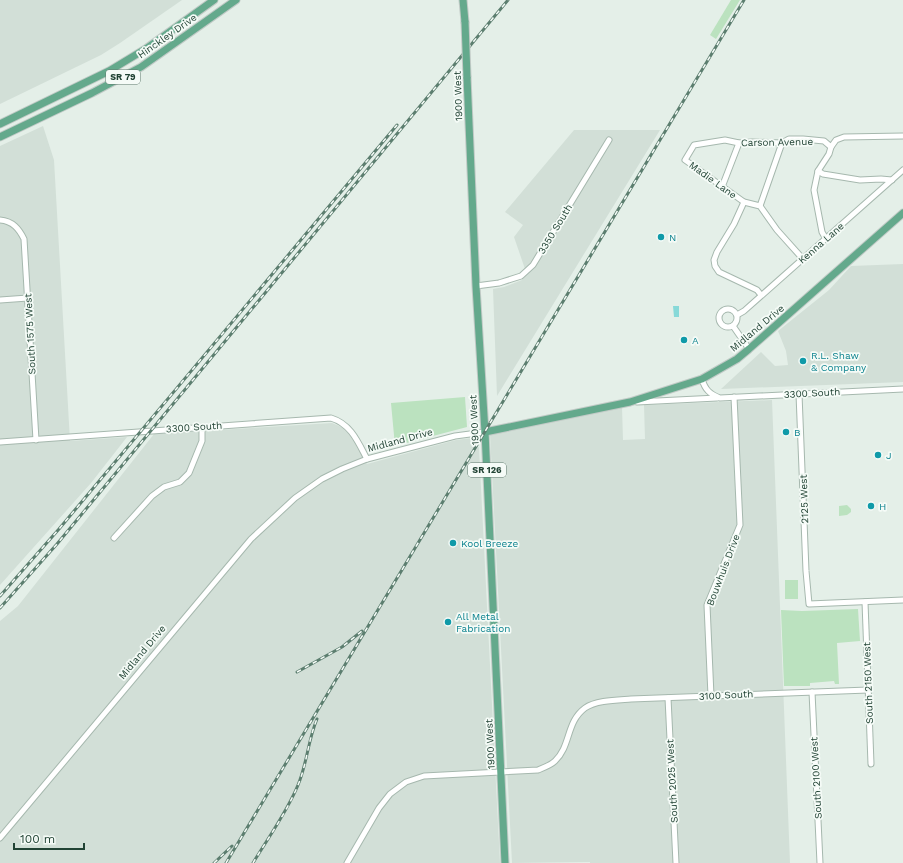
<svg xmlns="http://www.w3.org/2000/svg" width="903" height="863" font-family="'Work Sans',sans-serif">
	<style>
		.built { fill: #d2dfd7 }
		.green { fill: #bbe2bf }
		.water { fill: #87d9d8 }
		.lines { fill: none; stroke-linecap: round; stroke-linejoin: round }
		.minor-casing { stroke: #a6b8ae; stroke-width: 7 }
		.major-casing { stroke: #c1cac6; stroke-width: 9 }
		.minor { stroke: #fff; stroke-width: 5 }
		.major { stroke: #64a98c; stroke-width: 7 }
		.rail-casing { stroke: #5c7e6f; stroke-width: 3 }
		.rail { stroke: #f5fbf7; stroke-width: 1.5; stroke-dasharray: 4.5; stroke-linecap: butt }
		.major-bridge-casing { stroke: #c1cac6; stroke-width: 9; stroke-linecap: butt }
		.major-bridge { stroke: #64a98c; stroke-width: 7 }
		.culture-dot { fill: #0f9aa8; stroke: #f5fbf7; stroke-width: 1.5 }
		.labels { text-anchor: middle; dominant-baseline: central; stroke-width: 3.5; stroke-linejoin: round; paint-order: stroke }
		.shield { fill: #f5fbf7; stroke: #617a6e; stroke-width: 1 }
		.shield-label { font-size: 9px; font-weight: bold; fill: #214334 }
		.street-label { font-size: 10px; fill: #214334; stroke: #f5fbf7 }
		.culture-label { font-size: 10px; fill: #0d838f; stroke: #f5fbf7; text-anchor: start }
	</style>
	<rect width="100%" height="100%" fill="#e4efe8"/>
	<g class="built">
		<path d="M 0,0 L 182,0 L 120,43 L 101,55 L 0,104 Z"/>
		<path d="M 43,126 L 54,160 L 70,441 L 127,437 L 91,483 L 0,585 L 0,146 Z"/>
		<path d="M 574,130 L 660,130 L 497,396 L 493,289 L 504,287 L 522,280 L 525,269 L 514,237 L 523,225 L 505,212 Z"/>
		<path d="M 903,264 L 903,382 L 721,389 L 761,352 L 775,366 L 788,365 L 786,351 L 778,331 L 829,290 L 851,266 Z"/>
		<path d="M 772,400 L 790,863 L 590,863 L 590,862 L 512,863 L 490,434 L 622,407 L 623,440 L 645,439 L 644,405 Z"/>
		<path d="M 332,423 L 344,428 L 354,441 L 367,464 L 456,440 L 472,438 L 479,448 L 500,863 L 0,863 L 0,621 L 18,606 L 154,434 Z"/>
	</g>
	<g class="green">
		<path d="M 731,0 L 740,0 L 716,39 L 710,35 Z"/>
		<path d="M 465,397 L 467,427 L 395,446 L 391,403 Z"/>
		<path d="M 847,505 L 851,509 L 851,512 L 847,515 L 839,516 L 839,506 Z"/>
		<rect x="785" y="580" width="13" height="19"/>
		<path d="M 858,609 L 860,641 L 837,643 L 839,684 L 835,684 L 834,681 L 810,683 L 810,686 L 784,686 L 781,610 L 802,611 Z"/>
	</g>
	<path class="water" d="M 673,306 L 679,306 L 679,317 L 674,317 Z"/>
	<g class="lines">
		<g class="minor-casing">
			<g id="minor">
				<path d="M 818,171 L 823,174 L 860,180 L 881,179 L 892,180"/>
				<path d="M 722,187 L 739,143"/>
				<path d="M 744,202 L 734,224 L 717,252 L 714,260 L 715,266 L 719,272 L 757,290 L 761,295"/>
				<path d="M 760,206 L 782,143"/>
				<path d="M 0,220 C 13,221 19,229 24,239 L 36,440"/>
				<path d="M 826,239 L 822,232 L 814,190 L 818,171 L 829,154 L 831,147"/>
				<path d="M 803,259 L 777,230 L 760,206 L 744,202 L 685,160 L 694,145 L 725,140 L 739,143 L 752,142 L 782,143 L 789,139 L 803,139 L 824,141 L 831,147 L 836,140 L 844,137 L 903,136"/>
				<path d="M 476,286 L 499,283 L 521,276 L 533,265 L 609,140"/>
				<path d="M 0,300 L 28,298"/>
				<circle cx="728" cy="318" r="9"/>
				<path d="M 737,315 L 744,311 L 903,170"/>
				<path d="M 733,326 L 749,349"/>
				<path d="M 702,379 C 705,390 710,394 720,398 L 903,389"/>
				<path d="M 799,394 L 806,571 L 809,604 L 903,600"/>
				<path d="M 637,402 L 717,398"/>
				<path d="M 0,442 L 331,418 C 351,424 358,442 367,459"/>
				<path d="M 114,538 L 152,496 L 164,487 L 180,482 L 189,473 L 202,441 L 202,427"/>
				<path d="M 865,602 L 871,764"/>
				<path d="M 812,692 L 820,863"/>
				<path d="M 711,696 L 707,605 L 740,525 L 734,397"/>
				<path d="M 668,698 L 676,863"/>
				<path d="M 0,838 L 251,539 L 295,498 L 322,479 L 342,469 L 367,459 L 455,436 L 485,432"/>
				<path d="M 347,863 L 379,808 L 390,794 L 406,782 L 424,776 L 538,770 C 543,768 551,765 555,761 C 571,746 566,722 585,708 C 596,700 618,700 631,699 L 868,690"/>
			</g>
		</g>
		<g class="major-casing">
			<g id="major">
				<path d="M 463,0 L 465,22"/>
				<path d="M 467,77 L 476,286 L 485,432 L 505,863"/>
				<path d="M 0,124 L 109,71 L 147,48 L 214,0"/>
				<path d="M 0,137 L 92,93 L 141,67 L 236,0"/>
				<path d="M 485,432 L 630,402 L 702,379 L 737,359 L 749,349 L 903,213"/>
			</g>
		</g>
		<use href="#minor" class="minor"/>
		<use href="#major" class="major"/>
		<g class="rail-casing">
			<g id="rail">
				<path d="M 0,596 L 59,529 L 397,125"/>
				<path d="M 0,608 L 57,544 L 508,0"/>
				<path d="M 297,672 L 342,647 L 362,631"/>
				<path d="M 214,863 L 232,846"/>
				<path d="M 226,863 L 744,0"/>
				<path d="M 253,863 C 268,838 287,812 298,785 C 307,764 308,740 317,719"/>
			</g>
		</g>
		<use href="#rail" class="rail"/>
		<g class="major-bridge-casing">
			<path id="major-bridge" d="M 465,22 L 467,77"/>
		</g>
		<use href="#major-bridge" class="major-bridge"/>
	</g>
	<g class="culture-dot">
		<circle cx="661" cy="237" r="4"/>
		<circle cx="684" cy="340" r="4"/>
		<circle cx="803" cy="361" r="4"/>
		<circle cx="786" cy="432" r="4"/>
		<circle cx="878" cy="455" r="4"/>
		<circle cx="871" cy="506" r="4"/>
		<circle cx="453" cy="543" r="4"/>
		<circle cx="448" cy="622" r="4"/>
	</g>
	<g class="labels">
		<g class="shield">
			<rect x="106" y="70" width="34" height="14" rx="3"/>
			<rect x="468" y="463" width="38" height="14" rx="3"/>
		</g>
		<g class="shield-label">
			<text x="123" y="77">SR 79</text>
			<text x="487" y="470">SR 126</text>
		</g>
		<g class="street-label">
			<text transform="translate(167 36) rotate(-35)">Hinckley Drive</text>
			<text transform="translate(458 96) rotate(-92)">1900 West</text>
			<text transform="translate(777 142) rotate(-1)">Carson Avenue</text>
			<text transform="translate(713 180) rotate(36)">Madie Lane</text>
			<text transform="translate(555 229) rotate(-59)">3350 South</text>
			<text transform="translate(821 243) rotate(-41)">Kenna Lane</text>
			<text transform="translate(757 328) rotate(-40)">Midland Drive</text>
			<text transform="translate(30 334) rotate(-93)">South 1575 West</text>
			<text transform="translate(812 393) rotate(-3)">3300 South</text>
			<text transform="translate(474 420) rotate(-93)">1900 West</text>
			<text transform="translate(194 427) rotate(-4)">3300 South</text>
			<text transform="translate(400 440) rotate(-15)">Midland Drive</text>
			<text transform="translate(804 499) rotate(-92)">2125 West</text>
			<text transform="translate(723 570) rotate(-69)">Bouwhuis Drive</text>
			<text transform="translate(142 652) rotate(-50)">Midland Drive</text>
			<text transform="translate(868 683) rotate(-92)">South 2150 West</text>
			<text transform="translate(726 695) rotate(-3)">3100 South</text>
			<text transform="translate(490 744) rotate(-93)">1900 West</text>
			<text transform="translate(816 778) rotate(-93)">South 2100 West</text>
			<text transform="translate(672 781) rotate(-93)">South 2025 West</text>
		</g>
		<g class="culture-label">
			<text x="669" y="237">N</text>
			<text x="692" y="340">A</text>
			<text x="811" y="355">R.L. Shaw<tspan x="811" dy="12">&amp; Company</tspan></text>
			<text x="794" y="432">B</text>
			<text x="886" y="455">J</text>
			<text x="879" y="506">H</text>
			<text x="461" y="543">Kool Breeze</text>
			<text x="456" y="616">All Metal<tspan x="456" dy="12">Fabrication</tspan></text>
		</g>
	</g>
	<path d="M14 843v6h70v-6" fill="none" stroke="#214334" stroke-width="2"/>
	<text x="20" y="843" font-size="12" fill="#214334" stroke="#f5fbf7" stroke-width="3" paint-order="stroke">100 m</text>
</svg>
